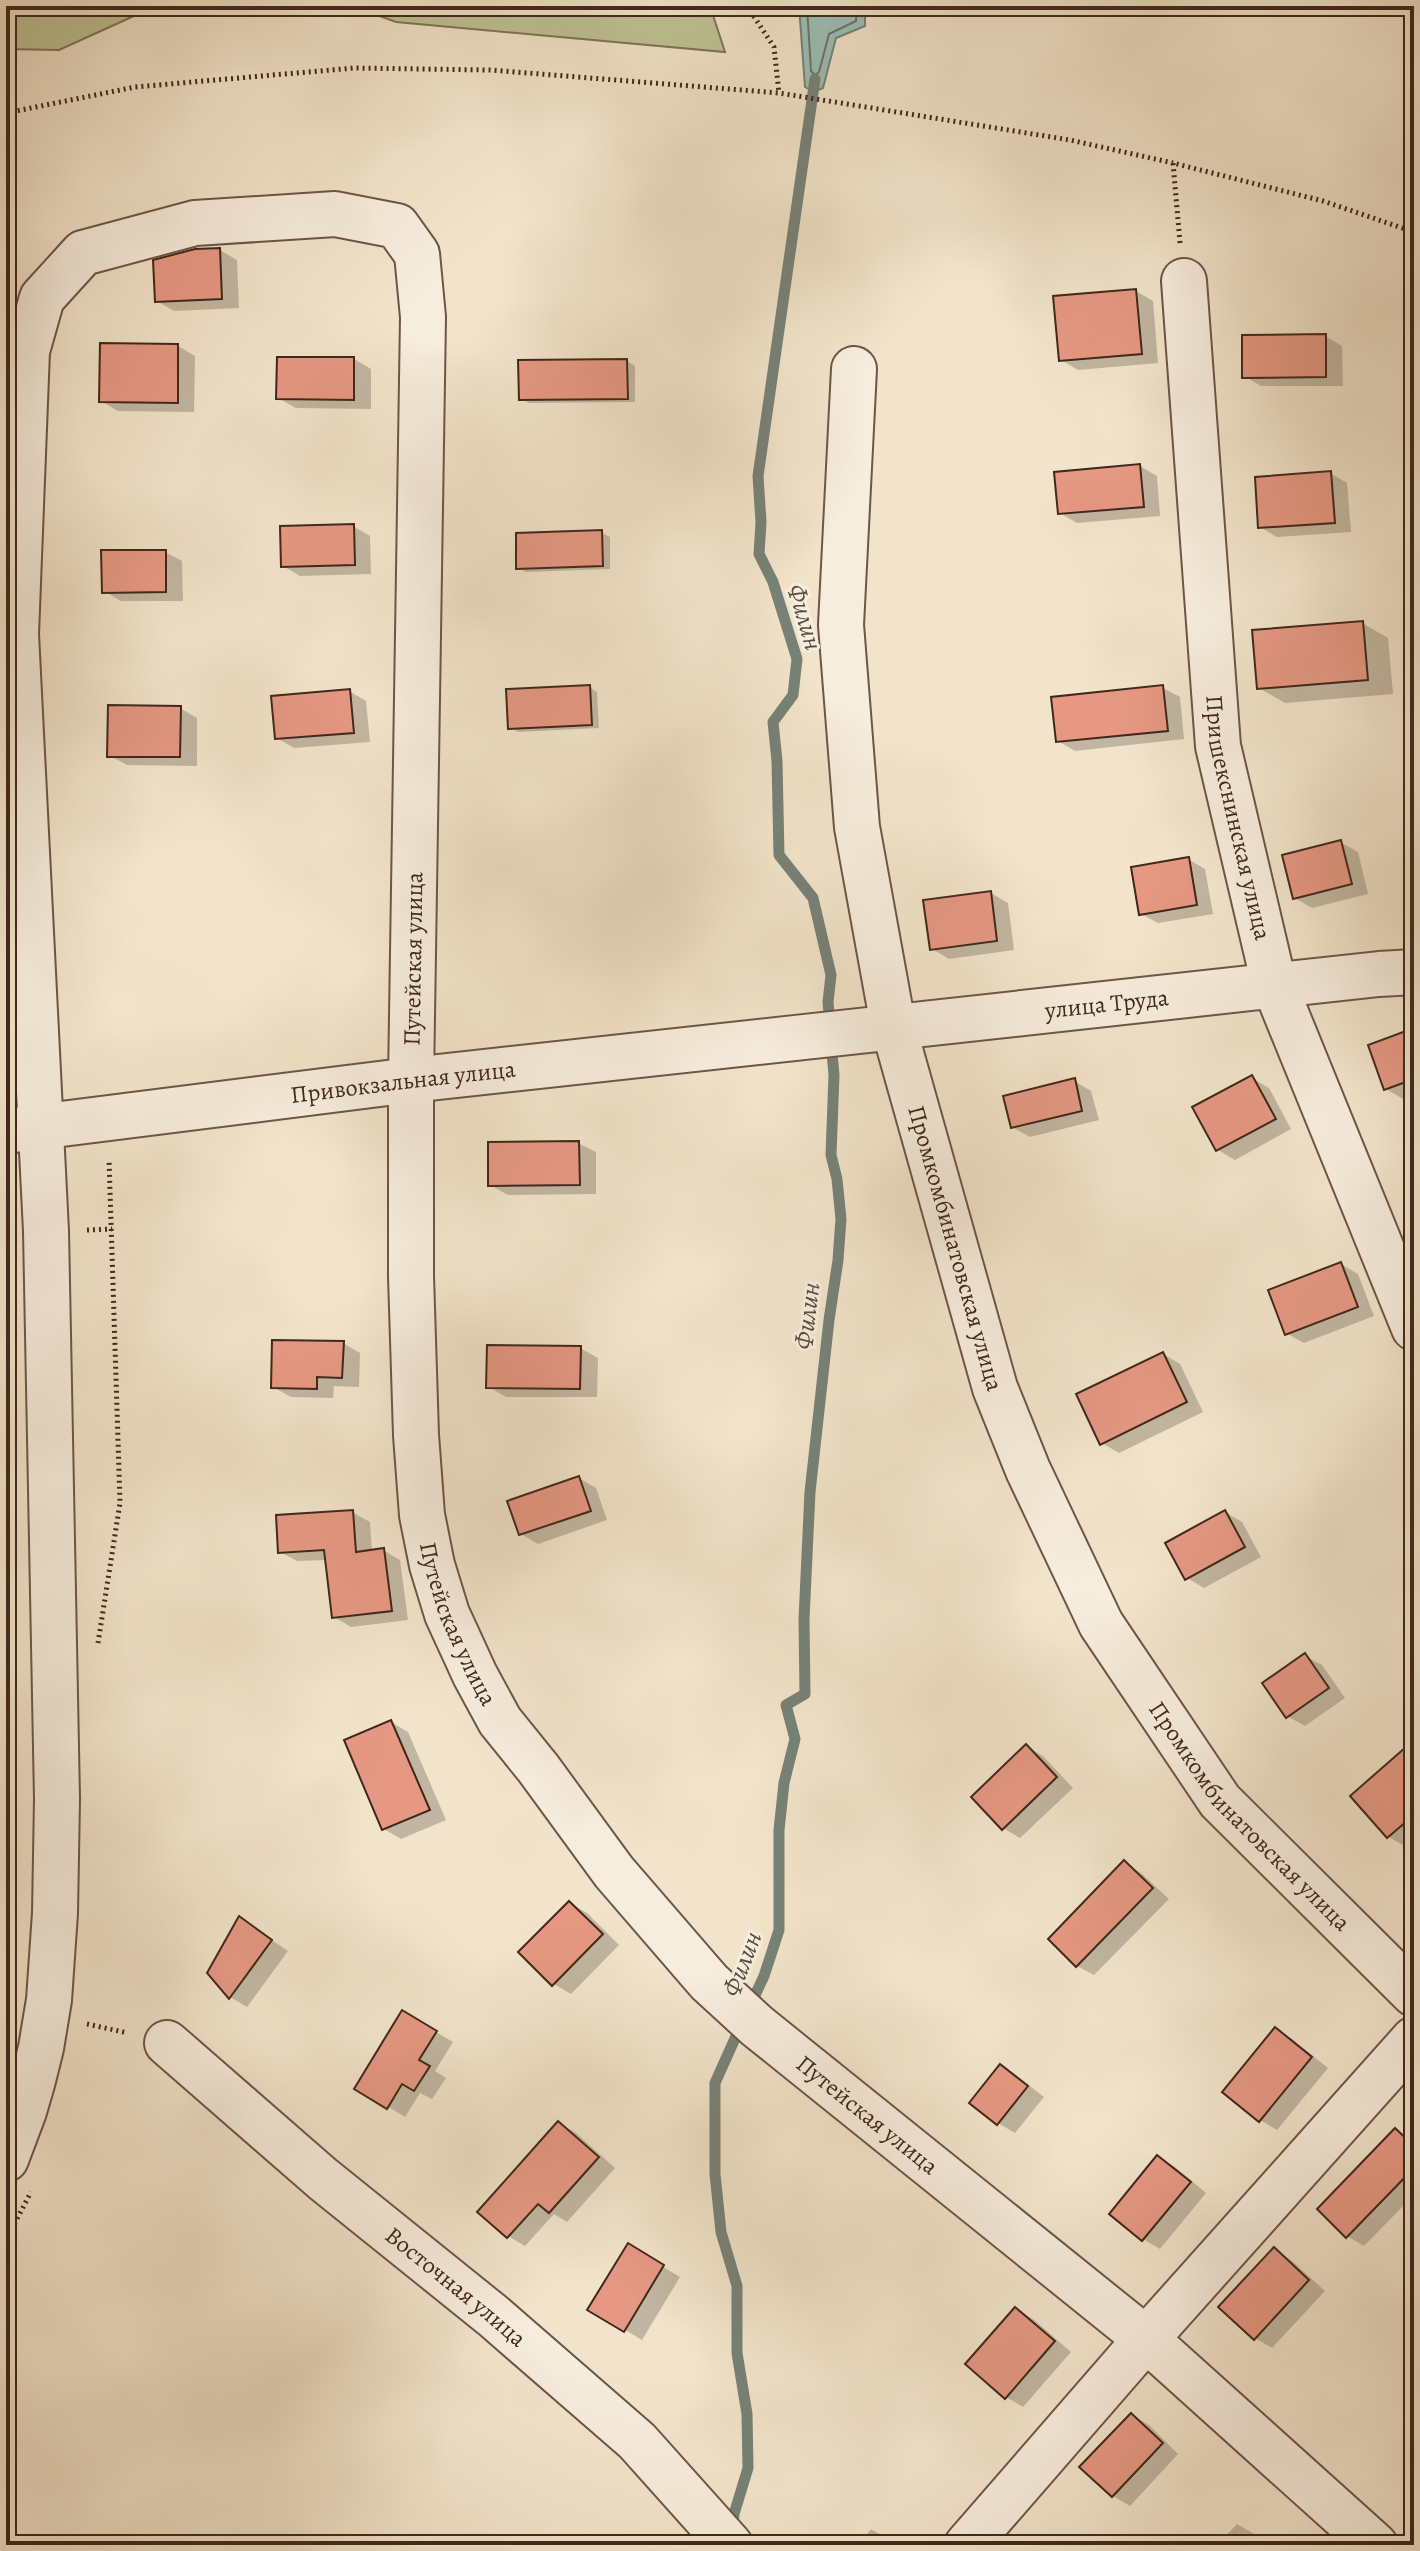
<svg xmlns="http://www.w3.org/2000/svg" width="1420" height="2551" font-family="Alegreya,serif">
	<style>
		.green { fill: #bec395; stroke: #807558; stroke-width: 2 }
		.water { fill: #9bbfb6; stroke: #778278; stroke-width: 2 }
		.shadow { fill: #0003 }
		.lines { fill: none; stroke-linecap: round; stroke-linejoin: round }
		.shore { stroke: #6e7368; stroke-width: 2 }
		.stream { stroke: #778278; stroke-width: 11 }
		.building { fill: #e69883; stroke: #41271b; stroke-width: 2 }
		.minor-casing { stroke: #6d5647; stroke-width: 48 }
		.path { stroke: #41271b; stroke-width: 5; stroke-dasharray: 2 4; stroke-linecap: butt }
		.minor { stroke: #f7eddd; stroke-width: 44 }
		.labels { text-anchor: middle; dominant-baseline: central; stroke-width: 6; stroke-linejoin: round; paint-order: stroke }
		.street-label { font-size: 24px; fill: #41271b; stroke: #f7eddd }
		.water-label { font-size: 26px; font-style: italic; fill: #584d42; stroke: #f7eddd }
	</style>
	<rect width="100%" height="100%" fill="#f2e4ca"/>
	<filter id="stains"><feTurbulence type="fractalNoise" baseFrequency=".0025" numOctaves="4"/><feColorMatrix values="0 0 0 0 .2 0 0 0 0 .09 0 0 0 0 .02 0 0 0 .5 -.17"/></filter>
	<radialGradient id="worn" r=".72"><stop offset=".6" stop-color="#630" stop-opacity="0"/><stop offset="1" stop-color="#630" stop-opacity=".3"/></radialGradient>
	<g class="green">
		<path d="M 6,6 L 156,6 L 59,50 L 6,49 Z"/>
		<path d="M 352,6 L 710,6 L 725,52 L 396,22 Z"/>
		<path d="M 6,1720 L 15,1753 L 12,1930 L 6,1974 Z"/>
	</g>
	<path class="water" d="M 799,6 L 865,6 L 865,26 L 836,38 L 823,88 L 814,92 L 805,87 Z"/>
	<g class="shadow">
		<path d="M 220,250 L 237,260 L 239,308 L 174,311 L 157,301 Z"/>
		<path d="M 1136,291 L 1153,301 L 1158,363 L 1078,370 L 1061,360 Z"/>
		<path d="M 1325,336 L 1342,346 L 1343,386 L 1261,386 L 1244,376 Z"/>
		<path d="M 178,346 L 195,356 L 194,412 L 118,411 L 101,401 Z"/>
		<path d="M 354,359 L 371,369 L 371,409 L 296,408 L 278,398 Z"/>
		<path d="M 627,361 L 635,366 L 635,402 L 529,403 L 521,399 Z"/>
		<path d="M 1140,466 L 1157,476 L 1160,516 L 1077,523 L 1060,513 Z"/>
		<path d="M 1330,473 L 1347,483 L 1351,532 L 1277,537 L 1260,527 Z"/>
		<path d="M 353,526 L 370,536 L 371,574 L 300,576 L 283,566 Z"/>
		<path d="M 602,533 L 610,537 L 610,569 L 526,572 L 518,568 Z"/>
		<path d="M 165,552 L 182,561 L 183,601 L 121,601 L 104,591 Z"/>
		<path d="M 1362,623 L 1388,638 L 1393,694 L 1285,703 L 1259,688 Z"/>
		<path d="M 589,687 L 597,692 L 599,728 L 518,732 L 510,727 Z"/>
		<path d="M 1163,688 L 1180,697 L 1184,739 L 1075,751 L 1058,741 Z"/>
		<path d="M 349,691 L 366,701 L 370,742 L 294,748 L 277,738 Z"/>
		<path d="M 180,708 L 197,718 L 197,766 L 127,765 L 109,755 Z"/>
		<path d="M 1340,842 L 1358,852 L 1368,894 L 1312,908 L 1295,898 Z"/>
		<path d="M 1188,859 L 1205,869 L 1213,914 L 1158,923 L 1141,914 Z"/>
		<path d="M 991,893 L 1008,903 L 1014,950 L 949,959 L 932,949 Z"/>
		<path d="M 1414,1030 L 1414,1095 L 1403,1099 L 1386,1089 Z"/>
		<path d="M 1252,1078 L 1269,1088 L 1291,1129 L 1235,1160 L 1218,1150 Z"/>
		<path d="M 1074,1081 L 1091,1091 L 1099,1120 L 1030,1137 L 1012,1127 Z"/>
		<path d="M 578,1143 L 596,1152 L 596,1194 L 508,1195 L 490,1185 Z"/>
		<path d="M 1341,1264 L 1358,1274 L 1374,1316 L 1304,1343 L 1286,1333 Z"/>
		<path d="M 343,1343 L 360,1353 L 359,1387 L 334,1386 L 333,1398 L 291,1397 L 273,1387 Z"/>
		<path d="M 580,1348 L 598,1358 L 597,1397 L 506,1397 L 489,1387 Z"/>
		<path d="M 1163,1354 L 1180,1364 L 1203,1412 L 1119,1453 L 1102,1443 Z"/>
		<path d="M 579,1478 L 596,1488 L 607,1520 L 538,1544 L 521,1534 Z"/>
		<path d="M 1414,1500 L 1414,1522 L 1403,1511 Z"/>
		<path d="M 352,1512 L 370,1522 L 372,1552 L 383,1550 L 400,1560 L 408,1620 L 351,1627 L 334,1617 L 327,1560 L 297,1561 L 280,1552 Z"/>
		<path d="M 1225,1512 L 1242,1522 L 1261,1557 L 1204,1588 L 1187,1578 Z"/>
		<path d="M 1305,1656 L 1322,1665 L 1345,1698 L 1305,1726 L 1287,1716 Z"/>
		<path d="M 391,1722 L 408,1732 L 446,1820 L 401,1839 L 384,1829 Z"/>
		<path d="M 1414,1743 L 1414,1839 L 1406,1847 L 1389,1837 L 1353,1796 Z"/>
		<path d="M 1026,1746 L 1043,1756 L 1073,1788 L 1020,1838 L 1003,1828 Z"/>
		<path d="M 1124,1863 L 1141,1873 L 1169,1899 L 1094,1975 L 1077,1966 L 1050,1939 Z"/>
		<path d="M 570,1903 L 587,1913 L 619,1945 L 571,1994 L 554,1984 Z"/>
		<path d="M 240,1919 L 288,1951 L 247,2007 L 230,1997 Z"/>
		<path d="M 403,2013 L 453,2042 L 435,2071 L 446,2078 L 432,2099 L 420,2093 L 405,2117 L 357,2088 Z"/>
		<path d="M 1275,2029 L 1292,2039 L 1328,2068 L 1277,2130 L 1260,2120 Z"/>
		<path d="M 1000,2066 L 1017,2076 L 1044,2097 L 1015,2133 L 998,2123 Z"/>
		<path d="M 559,2123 L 576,2133 L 615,2168 L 567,2222 L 554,2214 L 525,2246 L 508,2236 Z"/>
		<path d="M 1396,2130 L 1414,2141 L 1414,2195 L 1364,2246 L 1347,2236 Z"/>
		<path d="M 1158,2157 L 1175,2167 L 1206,2193 L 1160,2249 L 1143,2239 Z"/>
		<path d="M 629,2246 L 680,2277 L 642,2340 L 590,2309 Z"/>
		<path d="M 1274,2250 L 1291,2260 L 1325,2291 L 1272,2348 L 1255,2338 Z"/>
		<path d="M 1016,2309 L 1033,2319 L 1071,2352 L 1023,2407 L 1006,2397 Z"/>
		<path d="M 1132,2415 L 1149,2425 L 1178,2454 L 1130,2506 L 1113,2496 Z"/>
		<path d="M 1237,2524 L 1254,2534 L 1266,2545 L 1217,2545 Z"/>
		<path d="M 871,2529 L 887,2538 L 897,2545 L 859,2545 Z"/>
	</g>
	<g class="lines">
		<path class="shore" d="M 807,6 L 811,71 L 815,75 L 819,72 L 829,34 L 856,21 L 857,6"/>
		<g class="stream">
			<path d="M 815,79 L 758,476 L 761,522 L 759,554 L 773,582 L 797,659 L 793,695 L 773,722 L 777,761 L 779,855 L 813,898 L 831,975 L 828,1002 L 830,1025"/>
			<path d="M 750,2006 L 764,1976 L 779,1930 L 779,1830 L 784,1783 L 795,1739 L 786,1705 L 805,1694 L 804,1619 L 810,1492 L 829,1320 L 838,1260 L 841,1219 L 837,1179 L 831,1155 L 834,1075 L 831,1042"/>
			<path d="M 733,2529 L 734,2514 L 748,2468 L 747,2414 L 737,2353 L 737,2286 L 721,2232 L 715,2174 L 715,2083 L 741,2025"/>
		</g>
	</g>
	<g class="building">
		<path d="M 220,248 L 222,299 L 155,302 L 153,260 L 195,249 Z"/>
		<path d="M 1136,289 L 1142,354 L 1059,361 L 1053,296 Z"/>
		<path d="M 1326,334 L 1326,377 L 1242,378 L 1242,335 Z"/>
		<path d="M 100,343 L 178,344 L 178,403 L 99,402 Z"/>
		<path d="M 277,357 L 354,357 L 354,400 L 276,399 Z"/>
		<path d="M 627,359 L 628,399 L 519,400 L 518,360 Z"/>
		<path d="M 1140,464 L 1144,507 L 1058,514 L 1054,472 Z"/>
		<path d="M 1331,471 L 1335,523 L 1258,528 L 1255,477 Z"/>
		<path d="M 354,524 L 355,565 L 281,567 L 280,526 Z"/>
		<path d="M 602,530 L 603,566 L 516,569 L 516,533 Z"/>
		<path d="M 101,550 L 166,550 L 166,592 L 102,593 Z"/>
		<path d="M 1363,621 L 1368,680 L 1257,689 L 1252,630 Z"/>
		<path d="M 590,685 L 592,725 L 508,729 L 506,689 Z"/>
		<path d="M 1163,685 L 1168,731 L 1056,742 L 1051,697 Z"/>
		<path d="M 350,689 L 354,733 L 275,739 L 271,696 Z"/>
		<path d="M 108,705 L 181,706 L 180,757 L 107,757 Z"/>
		<path d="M 1341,840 L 1352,884 L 1293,899 L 1282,855 Z"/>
		<path d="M 1189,857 L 1197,905 L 1139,915 L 1131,867 Z"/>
		<path d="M 991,891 L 997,941 L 930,950 L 923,900 Z"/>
		<path d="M 1414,1028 L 1414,1079 L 1384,1090 L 1368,1045 Z"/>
		<path d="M 1252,1075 L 1276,1119 L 1216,1151 L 1192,1107 Z"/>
		<path d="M 1075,1078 L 1082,1111 L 1011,1128 L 1003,1096 Z"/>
		<path d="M 579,1141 L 580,1185 L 488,1186 L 488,1142 Z"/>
		<path d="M 1341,1262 L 1358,1307 L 1285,1335 L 1268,1290 Z"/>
		<path d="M 272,1340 L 344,1341 L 342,1378 L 317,1377 L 317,1389 L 271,1388 Z"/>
		<path d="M 487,1345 L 581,1346 L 580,1389 L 486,1388 Z"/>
		<path d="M 1163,1352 L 1187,1402 L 1100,1445 L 1076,1394 Z"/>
		<path d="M 579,1476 L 591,1511 L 519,1535 L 507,1501 Z"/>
		<path d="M 353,1510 L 356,1552 L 384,1548 L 392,1611 L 332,1618 L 324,1550 L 278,1553 L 276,1515 Z"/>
		<path d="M 1225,1510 L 1245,1547 L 1185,1580 L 1165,1543 Z"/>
		<path d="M 1305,1653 L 1329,1688 L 1286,1718 L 1262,1683 Z"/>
		<path d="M 391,1720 L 430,1810 L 382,1830 L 344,1740 Z"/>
		<path d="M 1414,1740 L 1414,1815 L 1387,1838 L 1350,1796 Z"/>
		<path d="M 1026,1744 L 1057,1777 L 1002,1830 L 971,1797 Z"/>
		<path d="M 1124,1860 L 1153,1888 L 1076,1967 L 1048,1939 Z"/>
		<path d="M 569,1901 L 603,1934 L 552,1986 L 518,1952 Z"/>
		<path d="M 239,1916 L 272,1940 L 229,1999 L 207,1973 Z"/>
		<path d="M 402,2010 L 437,2031 L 419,2060 L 430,2066 L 414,2091 L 402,2084 L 387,2109 L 354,2089 Z"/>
		<path d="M 1275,2027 L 1312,2057 L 1259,2122 L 1222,2092 Z"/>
		<path d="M 1000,2064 L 1028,2086 L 997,2125 L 969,2103 Z"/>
		<path d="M 558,2121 L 599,2157 L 549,2213 L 538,2204 L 507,2238 L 477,2212 Z"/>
		<path d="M 1395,2128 L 1414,2146 L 1414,2168 L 1346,2238 L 1317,2209 Z"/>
		<path d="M 1157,2155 L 1191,2182 L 1142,2241 L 1109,2214 Z"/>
		<path d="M 628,2243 L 664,2265 L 624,2332 L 587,2310 Z"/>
		<path d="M 1274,2247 L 1309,2280 L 1254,2340 L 1218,2307 Z"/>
		<path d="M 1015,2307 L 1055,2341 L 1005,2399 L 965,2364 Z"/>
		<path d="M 1131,2413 L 1163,2443 L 1112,2497 L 1079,2467 Z"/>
	</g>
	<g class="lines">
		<g class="minor-casing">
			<g id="minor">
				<path id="s1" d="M 1184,281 L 1218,746 L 1274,984 L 1414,1328"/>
				<path id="s2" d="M 854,369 L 841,625 L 857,827 L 893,1025 L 995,1388 L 1028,1470 L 1101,1624 L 1220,1801 L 1414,1994"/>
				<path id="s3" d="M 6,1131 L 411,1080 L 1379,974 L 1414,972"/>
				<path id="s4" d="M 167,2043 L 323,2179 L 492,2315 L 637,2441 L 730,2545"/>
				<path id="s5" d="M 6,2159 L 24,2111 L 33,2080 L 41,2048 L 49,2000 L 55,1913 L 57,1799 L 46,1231 L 16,634 L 27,351 L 42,298 L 83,253 L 195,223 L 335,214 L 397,226 L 417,254 L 423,317 L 411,1080 L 411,1276 L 416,1435 L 422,1515 L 432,1565 L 447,1614 L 475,1675 L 500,1721 L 538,1768 L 614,1872 L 709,1982 L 757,2026 L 1146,2339 L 1375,2545"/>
				<path d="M 967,2545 L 1146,2339 L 1414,2039"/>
			</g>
		</g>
		<g class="path">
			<path d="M 747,6 L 774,47 L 779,93"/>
			<path d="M 6,113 L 135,87 L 354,68 L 490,70 L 779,93 L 1070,140 L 1173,163"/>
			<path d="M 1180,243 L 1173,163 L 1323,201 L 1414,232"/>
			<path d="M 87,1230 L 112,1229"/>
			<path d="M 6,1578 L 9,1645"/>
			<path d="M 98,1643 L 120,1503 L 109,1159"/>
			<path d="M 87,2024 L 128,2033"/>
			<path d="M 6,2240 L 31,2192"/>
		</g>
		<use href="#minor" class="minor"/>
	</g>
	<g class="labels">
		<g class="street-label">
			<text stroke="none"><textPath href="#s1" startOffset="540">Пришекснинская улица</textPath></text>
			<text transform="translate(413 959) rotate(-89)">Путейская улица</text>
			<text stroke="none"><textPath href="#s3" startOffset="1108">улица Труда</textPath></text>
			<text stroke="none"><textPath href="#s3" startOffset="400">Привокзальная улица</textPath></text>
			<text stroke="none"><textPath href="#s2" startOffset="892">Промкомбинатовская улица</textPath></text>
			<text stroke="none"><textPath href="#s5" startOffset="3662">Путейская улица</textPath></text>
			<text stroke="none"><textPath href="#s2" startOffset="1540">Промкомбинатовская улица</textPath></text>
			<text stroke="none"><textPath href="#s5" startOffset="4310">Путейская улица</textPath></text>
			<text stroke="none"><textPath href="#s4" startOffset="378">Восточная улица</textPath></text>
		</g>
		<g class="water-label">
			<text transform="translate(805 617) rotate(74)">Филин</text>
			<text transform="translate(807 1316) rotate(-83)">Филин</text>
			<text transform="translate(742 1964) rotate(-69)">Филин</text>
		</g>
	</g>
	<rect width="1420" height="2551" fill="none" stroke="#f2e4ca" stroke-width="32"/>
	<rect x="8" y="8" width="1404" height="2535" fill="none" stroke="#41271b" stroke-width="4"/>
	<rect x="16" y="16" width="1388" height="2519" fill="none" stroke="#41271b" stroke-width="2"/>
	<rect width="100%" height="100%" filter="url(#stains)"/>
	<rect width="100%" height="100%" fill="url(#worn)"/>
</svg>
